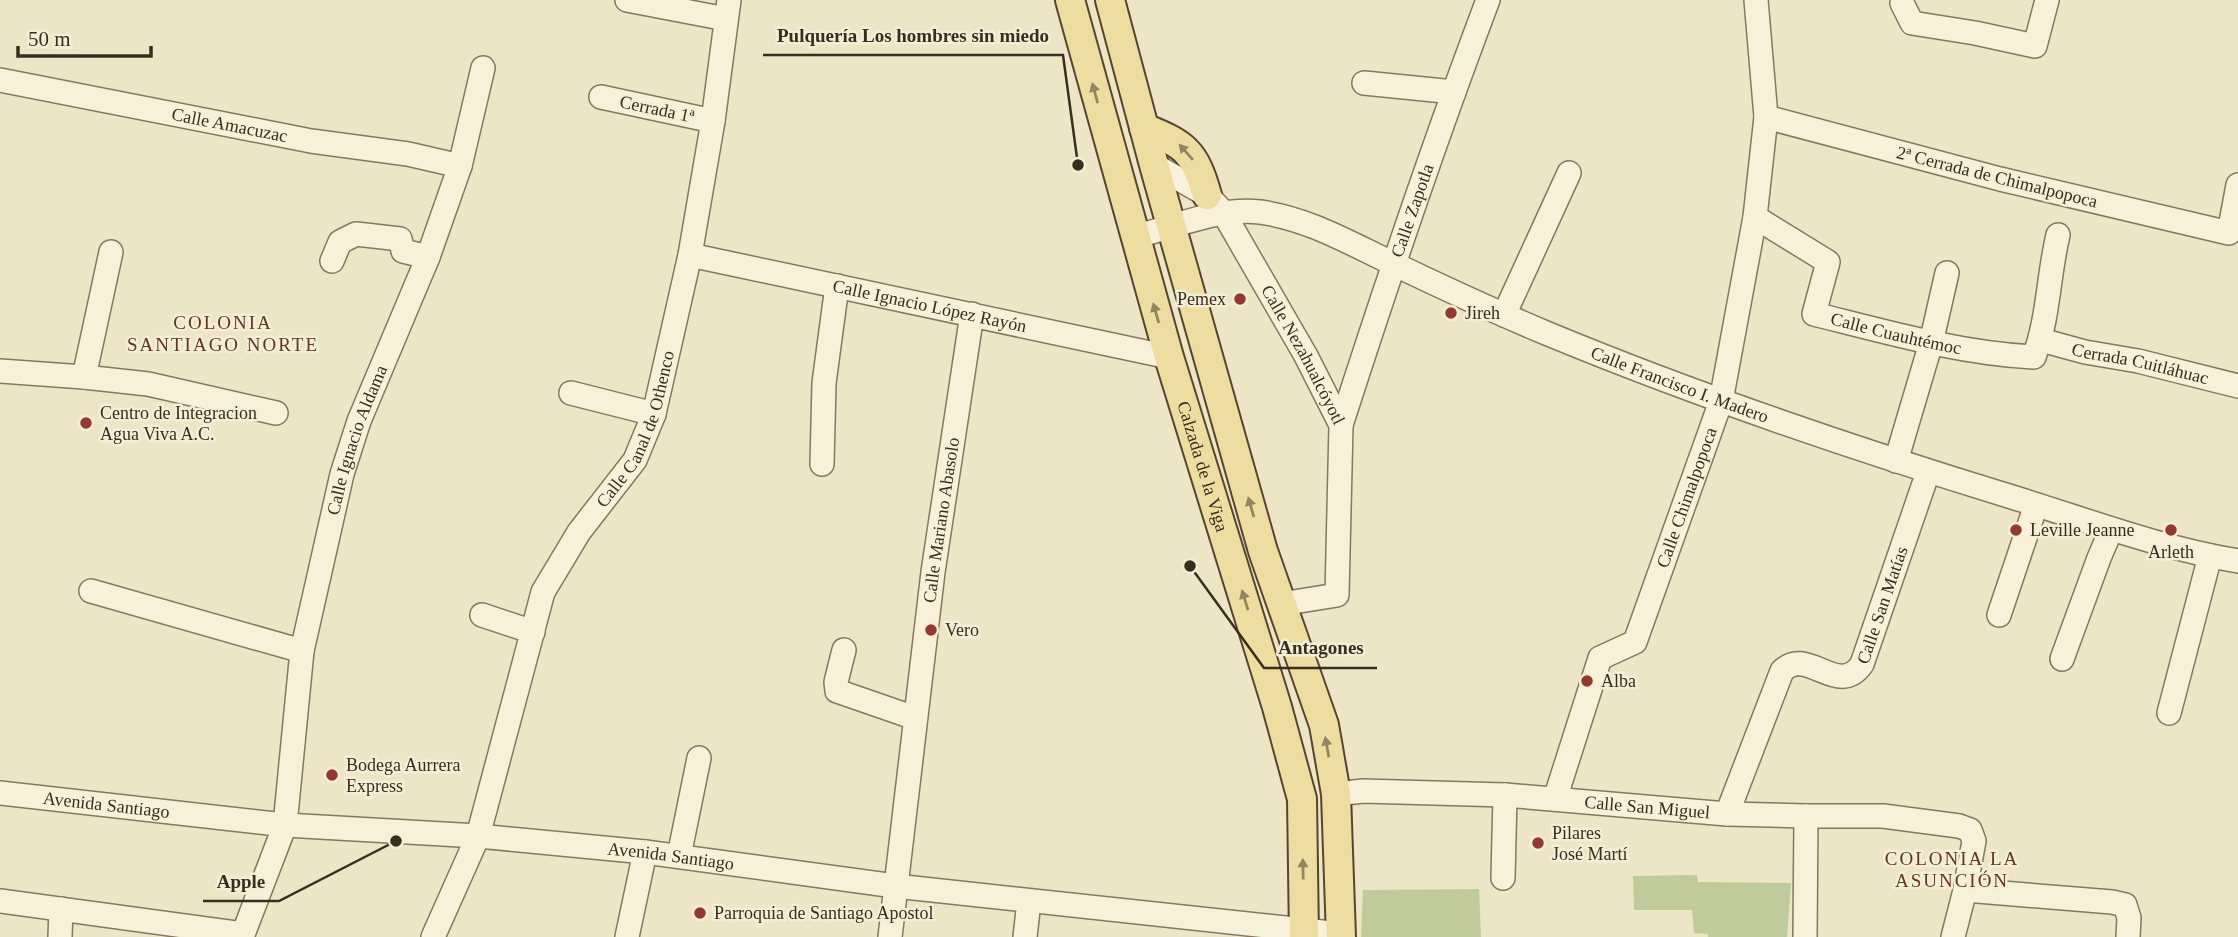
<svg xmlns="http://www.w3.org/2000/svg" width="2238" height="937" font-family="'Times New Roman',serif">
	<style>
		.green { fill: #c0ca9b }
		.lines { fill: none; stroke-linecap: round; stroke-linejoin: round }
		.minor-casing { stroke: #87775d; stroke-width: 26 }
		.major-casing { stroke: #554531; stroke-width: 32 }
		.minor { stroke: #f7f1d9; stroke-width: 23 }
		.major { stroke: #eddda0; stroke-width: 28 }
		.oneway { fill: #928660 }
		.poi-dot { fill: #933930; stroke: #f4eed6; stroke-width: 2.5 }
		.labels { text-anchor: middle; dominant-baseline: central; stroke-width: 5; stroke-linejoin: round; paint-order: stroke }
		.street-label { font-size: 18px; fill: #382e20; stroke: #f4eed6 }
		.poi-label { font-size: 18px; fill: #382e20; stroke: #f4eed6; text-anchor: start }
		.neighbourhood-label { font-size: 19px; letter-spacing: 2px; fill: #623521; stroke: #f4eed6 }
		.leader { fill: none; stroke: #382e20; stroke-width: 2.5 }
		.callout-dot { fill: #382e20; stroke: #f4eed6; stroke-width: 2.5 }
		.callout-label { font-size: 19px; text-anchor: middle; font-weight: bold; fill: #382e20; stroke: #f4eed6; stroke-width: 5; stroke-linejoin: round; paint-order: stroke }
	</style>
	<rect width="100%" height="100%" fill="#ece5c6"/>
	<g class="green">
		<path d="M 1697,875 L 1698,882 L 1791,883 L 1787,937 L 1708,937 L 1708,934 L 1694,933 L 1692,910 L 1634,910 L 1633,876 Z"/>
		<path d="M 1479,889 L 1481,937 L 1361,937 L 1363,890 Z"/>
	</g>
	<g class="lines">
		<g class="minor-casing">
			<g id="minor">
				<path d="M 627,0 L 726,19"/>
				<path d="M 1902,3 L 1912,23 L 1975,33 L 2035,46 L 2047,0"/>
				<path id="s1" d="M 0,80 L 311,141 L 408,154 L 460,166"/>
				<path d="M 1364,83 L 1454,92"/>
				<path d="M 601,97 L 713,121"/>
				<path d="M 1766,117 L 2000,179 L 2229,233 L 2238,185"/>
				<path id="s2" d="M 1154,165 L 1207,195 L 1223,212 L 1306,356 L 1341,425 L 1337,595 L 1281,604"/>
				<path id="s3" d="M 1755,217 L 1828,262 L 1814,314 C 1886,332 1959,353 2034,357 C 2049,316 2048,277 2058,235"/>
				<path id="s4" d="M 1134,237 C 1174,227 1218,207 1260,212 C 1310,219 1351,244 1396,265 C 1446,289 1496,312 1546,333 C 1698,396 1855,449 2012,497 C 2087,520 2160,548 2238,561"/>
				<path id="s5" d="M 690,255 L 1169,357"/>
				<path d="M 332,261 L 340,242 L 356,234 L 400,239 L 403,251 L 428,257"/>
				<path d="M 1504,315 L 1569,173"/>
				<path id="s6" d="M 2041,340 L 2085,352 L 2138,361 L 2238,386"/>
				<path d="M 0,371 L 84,377 L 148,384 L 276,413"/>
				<path d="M 84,377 L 111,252"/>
				<path d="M 571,393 L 654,414"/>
				<path id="s7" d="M 1341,425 C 1387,282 1435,140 1488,0"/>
				<path d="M 1896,461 L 1931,343 L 1947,273"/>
				<path d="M 822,464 L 824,383 L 837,286"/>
				<path d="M 91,591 L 302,651"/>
				<path d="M 482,615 L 533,632"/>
				<path d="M 1999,615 L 2036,505"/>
				<path d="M 844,650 L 836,682 L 837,691 L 915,718"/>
				<path d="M 2062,659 L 2099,558 L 2111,530"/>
				<path d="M 2169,713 L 2210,556"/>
				<path id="s8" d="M 0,793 L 285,825 L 478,836 L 645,852 L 895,886 L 1341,934"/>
				<path id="s9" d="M 1336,794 L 1363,791 L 1505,795 L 1727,814 L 1806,816 L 1883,816 L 1959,826 L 1970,830 L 1974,841 L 1965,890 L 1953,937"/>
				<path id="s10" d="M 1555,799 L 1600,658 L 1635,642 L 1721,401 L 1755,217 L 1766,117 L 1756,0"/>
				<path id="s11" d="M 1727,814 L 1782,671 C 1807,645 1838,699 1862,664 L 1928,472"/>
				<path d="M 679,856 L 699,758"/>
				<path d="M 1503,878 L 1505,795"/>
				<path d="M 1965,890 L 2112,902 L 2125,905 L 2129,918 L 2128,937"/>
				<path d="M 0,901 L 243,934"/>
				<path d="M 60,937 L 61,909"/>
				<path id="s12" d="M 242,937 L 285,825 L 302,651 L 342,474 L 359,421 L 428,257 L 460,166 L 483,68"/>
				<path id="s13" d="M 433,937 L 478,836 L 543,592 L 579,532 L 635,460 L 654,414 L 690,255 L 713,121 L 729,0"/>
				<path d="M 627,937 L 645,852"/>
				<path id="s14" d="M 890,937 L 933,572 L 972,314"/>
				<path d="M 1025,937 L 1029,901"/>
				<path d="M 1805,937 L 1806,816"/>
			</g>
		</g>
		<g class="major-casing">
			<g id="major">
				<path id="s15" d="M 1070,0 L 1169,357 L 1277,707 L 1302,799 L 1304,937"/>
				<path d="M 1110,0 L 1154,165 L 1263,551 L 1324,725 L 1336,794 L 1341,937"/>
				<path d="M 1144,128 C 1185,144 1195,152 1207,195"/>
			</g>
		</g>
		<use href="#minor" class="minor"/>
		<use href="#major" class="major"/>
	</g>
	<defs><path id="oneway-solid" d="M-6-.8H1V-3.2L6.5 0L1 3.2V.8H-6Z" transform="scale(1.75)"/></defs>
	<g class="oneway">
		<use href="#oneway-solid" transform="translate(1095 93) rotate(-105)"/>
		<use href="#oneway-solid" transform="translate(1186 152) rotate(-131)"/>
		<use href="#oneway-solid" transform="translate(1156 313) rotate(-106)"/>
		<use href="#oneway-solid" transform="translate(1251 507) rotate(-106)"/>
		<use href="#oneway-solid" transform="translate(1245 600) rotate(-107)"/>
		<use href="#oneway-solid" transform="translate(1327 747) rotate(-100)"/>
		<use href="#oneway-solid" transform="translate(1303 869) rotate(-91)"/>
	</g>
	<g class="poi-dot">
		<circle cx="1240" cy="299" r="7"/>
		<circle cx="1451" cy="313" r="7"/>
		<circle cx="86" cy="423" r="7"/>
		<circle cx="2016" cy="530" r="7"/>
		<circle cx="2171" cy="530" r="7"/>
		<circle cx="931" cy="630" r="7"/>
		<circle cx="1587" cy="681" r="7"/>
		<circle cx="332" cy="775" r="7"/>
		<circle cx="1538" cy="843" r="7"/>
		<circle cx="700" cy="913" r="7"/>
	</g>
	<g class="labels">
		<g class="street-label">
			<text transform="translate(657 109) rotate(12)">Cerrada 1ª</text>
			<text stroke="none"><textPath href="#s1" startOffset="234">Calle Amacuzac</textPath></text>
			<text transform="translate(1997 177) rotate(14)">2ª Cerrada de Chimalpopoca</text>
			<text stroke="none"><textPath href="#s7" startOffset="226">Calle Zapotla</textPath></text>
			<text stroke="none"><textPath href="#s5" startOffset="245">Calle Ignacio López Rayón</textPath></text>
			<text stroke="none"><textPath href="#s3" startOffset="224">Calle Cuauhtémoc</textPath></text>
			<text stroke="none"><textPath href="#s2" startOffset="248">Calle Nezahualcóyotl</textPath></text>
			<text stroke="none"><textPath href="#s6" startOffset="102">Cerrada Cuitláhuac</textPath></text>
			<text stroke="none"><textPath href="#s4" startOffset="584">Calle Francisco I. Madero</textPath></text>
			<text stroke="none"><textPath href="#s13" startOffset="553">Calle Canal de Othenco</textPath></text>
			<text stroke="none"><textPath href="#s12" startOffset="513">Calle Ignacio Aldama</textPath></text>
			<text stroke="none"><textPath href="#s15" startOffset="485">Calzada de la Viga</textPath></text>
			<text stroke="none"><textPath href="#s10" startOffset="340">Calle Chimalpopoca</textPath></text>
			<text stroke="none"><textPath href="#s14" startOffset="420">Calle Mariano Abasolo</textPath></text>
			<text stroke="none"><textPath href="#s11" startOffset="304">Calle San Matías</textPath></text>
			<text stroke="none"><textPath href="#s8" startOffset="107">Avenida Santiago</textPath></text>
			<text stroke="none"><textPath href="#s9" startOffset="312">Calle San Miguel</textPath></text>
			<text stroke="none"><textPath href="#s8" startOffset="674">Avenida Santiago</textPath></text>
		</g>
		<g class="poi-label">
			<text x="1226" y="299" text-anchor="end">Pemex</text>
			<text x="1465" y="313">Jireh</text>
			<text x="100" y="413">Centro de Integracion<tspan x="100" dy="21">Agua Viva A.C.</tspan></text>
			<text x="2030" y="530">Leville Jeanne</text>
			<text x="2171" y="552" text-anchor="middle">Arleth</text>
			<text x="945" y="630">Vero</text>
			<text x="1601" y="681">Alba</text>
			<text x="346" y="765">Bodega Aurrera<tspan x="346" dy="21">Express</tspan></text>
			<text x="1552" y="833">Pilares<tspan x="1552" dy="21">José Martí</tspan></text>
			<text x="714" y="913">Parroquia de Santiago Apostol</text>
		</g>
		<g class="neighbourhood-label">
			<text x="223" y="322">COLONIA<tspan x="223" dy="22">SANTIAGO NORTE</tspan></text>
			<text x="1952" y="858">COLONIA LA<tspan x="1952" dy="22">ASUNCIÓN</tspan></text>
		</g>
	</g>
	<path class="leader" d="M1078 165L1063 55H763M1190 566L1264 668H1377M396 841L279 901H203"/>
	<g class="callout-dot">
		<circle cx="1078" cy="165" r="7"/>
		<circle cx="1190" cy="566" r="7"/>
		<circle cx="396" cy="841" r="7"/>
	</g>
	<g class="callout-label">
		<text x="913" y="42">Pulquería Los hombres sin miedo</text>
		<text x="1321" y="654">Antagones</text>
		<text x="241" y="888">Apple</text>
	</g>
	<path d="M18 46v10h133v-10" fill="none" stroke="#382e20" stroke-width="3.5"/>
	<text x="28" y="46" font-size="21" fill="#382e20" stroke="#f4eed6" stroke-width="5" paint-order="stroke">50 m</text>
</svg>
